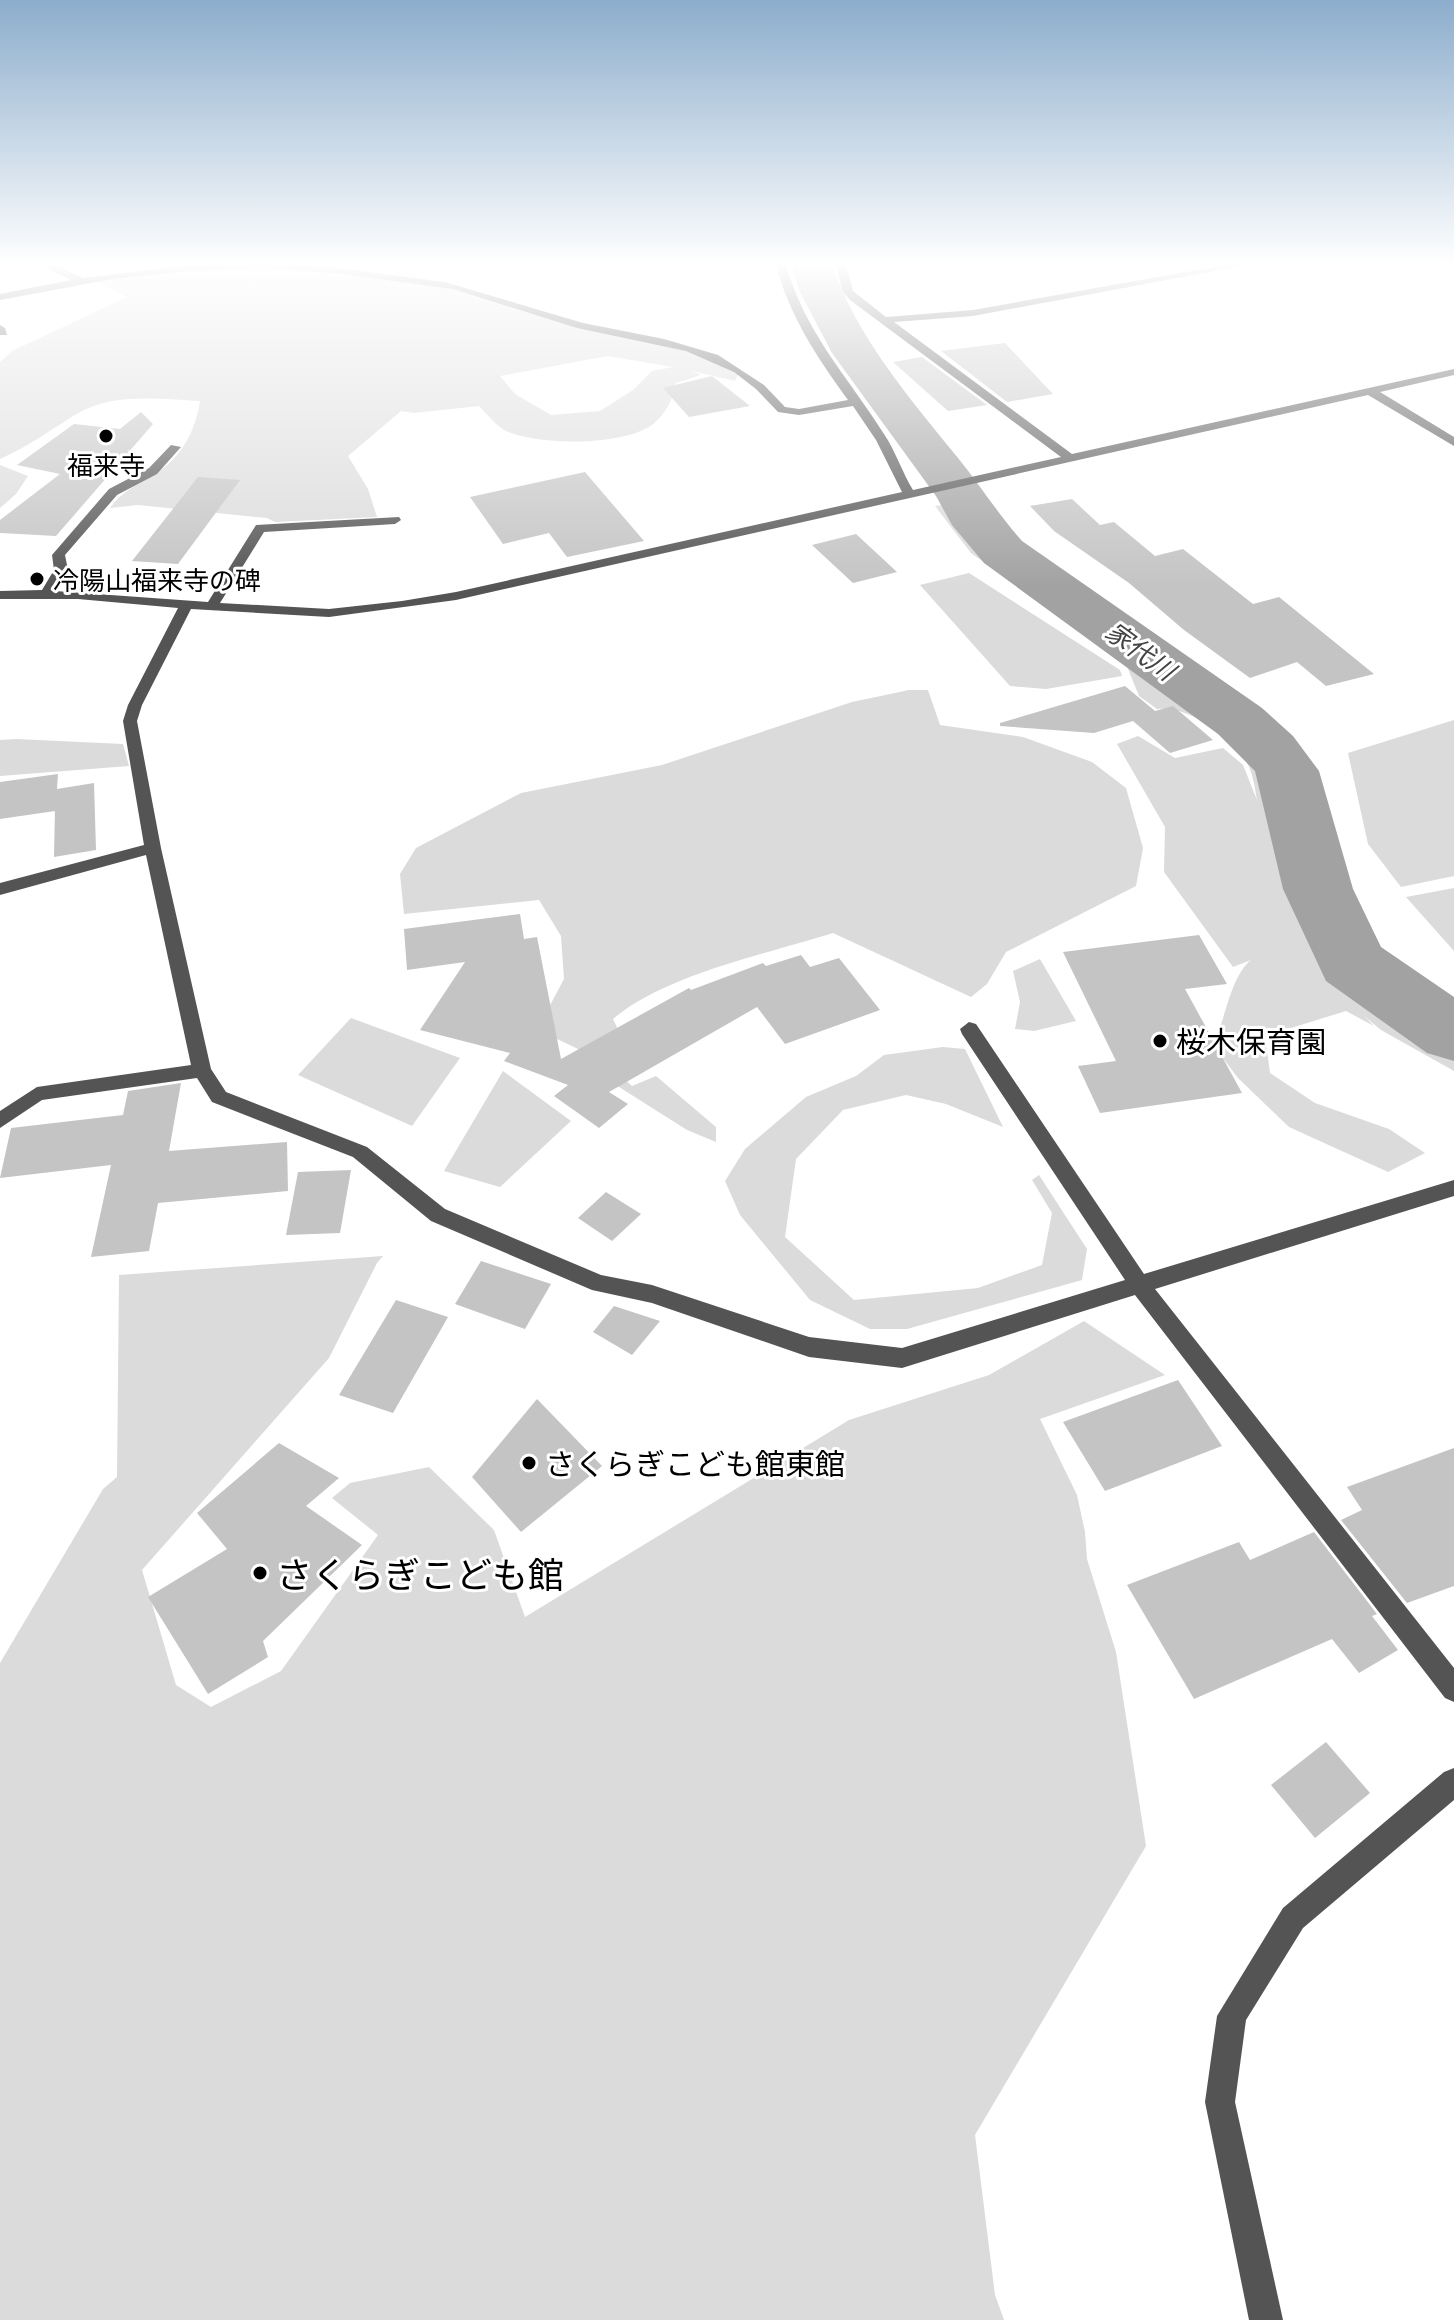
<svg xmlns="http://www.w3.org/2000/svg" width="1454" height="2320" font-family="'Exo 2','Noto Sans JP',sans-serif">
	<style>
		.green { fill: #dbdbdb; fill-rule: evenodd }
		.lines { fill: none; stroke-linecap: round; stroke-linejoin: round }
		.river { fill: #a2a2a2; fill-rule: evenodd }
		.building { fill: #c4c4c4 }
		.minor { fill: #545454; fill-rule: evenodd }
		.poi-dot { fill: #000; stroke: #fff; stroke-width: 3 }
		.labels { text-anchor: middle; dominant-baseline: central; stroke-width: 6; stroke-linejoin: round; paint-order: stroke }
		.far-poi-label { font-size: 26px; fill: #000; stroke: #fff }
		.far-water-label { font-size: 26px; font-style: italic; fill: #434343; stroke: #fff }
		.poi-label { font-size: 30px; fill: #000; stroke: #fff; text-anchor: start }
		.near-poi-label { font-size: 36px; fill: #000; stroke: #fff; text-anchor: start }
	</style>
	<rect width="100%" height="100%" fill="#fff"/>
	<g class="green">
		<path d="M 299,267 L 465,289 L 589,328 L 655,338 L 740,370 L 735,381 L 692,371 L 701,375 L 676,383 C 673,399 666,414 652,425 C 622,446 539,446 506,431 C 497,427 487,414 479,406 L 414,413 L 401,411 L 348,456 L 368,489 L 377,517 L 275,522 L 267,518 L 138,505 L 110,508 C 122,491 137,485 155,474 C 182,457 195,432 200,401 C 164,399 115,393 82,411 C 54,427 30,446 0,459 L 0,362 L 12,351 L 127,297 L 92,280 L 218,268 ZM 608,356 L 673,367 L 652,371 L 633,390 L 600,411 L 551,415 L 515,394 L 500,376 Z"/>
		<path d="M 0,465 L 28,476 L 16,494 L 0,508 Z"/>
		<path d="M 950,504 L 985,535 L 1013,534 L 1105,612 L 1285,736 L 1326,825 L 1355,952 L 1424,1010 L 1454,1027 L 1454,1071 L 1381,1030 L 1364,1016 L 1374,1026 L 1346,1011 L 1265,1036 L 1270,1073 L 1315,1103 L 1389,1129 L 1425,1153 L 1388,1172 L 1289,1127 L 1238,1078 L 1213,1045 C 1226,1019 1230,977 1251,960 L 1233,967 L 1164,872 L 1165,827 L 1117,744 L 1138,736 L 1175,758 L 1223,748 L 1243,765 L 1257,800 C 1255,789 1253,773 1247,763 C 1232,736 1188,705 1157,709 L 1139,696 L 1126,664 L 971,553 L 935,506 Z"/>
		<path d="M 969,573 L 1120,670 L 1122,676 L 1046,689 L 1010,686 L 920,585 Z"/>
		<path d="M 909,690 L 928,690 L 940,725 L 1023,737 L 1092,762 L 1126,788 L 1143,848 L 1136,886 L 1006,952 L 987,984 L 971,997 L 833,933 C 767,954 666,974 613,1019 L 622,1038 L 620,1075 L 632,1086 L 656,1076 L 716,1127 L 716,1142 L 687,1130 L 578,1061 L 578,1049 L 553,1037 L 540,1024 L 564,979 L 561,936 L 539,900 L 404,914 L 400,874 L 416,848 L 521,793 L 662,765 L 852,702 Z"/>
		<path d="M 1454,720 L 1454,876 L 1401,887 L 1368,844 L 1348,753 Z"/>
		<path d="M 16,739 L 123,744 L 129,766 L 0,776 L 0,740 Z"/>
		<path d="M 1454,888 L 1454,951 L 1406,897 Z"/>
		<path d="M 1040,959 L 1076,1021 L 1034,1031 L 1015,1029 L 1020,1002 L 1013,971 Z"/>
		<path d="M 351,1018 L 460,1058 L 412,1126 L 298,1075 Z"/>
		<path d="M 943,1047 L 965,1049 L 1003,1127 L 946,1104 L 906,1095 L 843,1110 L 796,1159 L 785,1237 L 854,1300 L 978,1288 L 1042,1265 L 1052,1213 L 1032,1180 L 1039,1175 L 1087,1249 L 1082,1280 L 907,1329 L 870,1329 L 810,1300 L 740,1215 L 725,1181 L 745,1149 L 806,1097 L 856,1076 L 884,1055 Z"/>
		<path d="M 503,1071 L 571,1121 L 500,1187 L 444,1171 Z"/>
		<path d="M 383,1256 L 377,1263 L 329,1358 L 142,1570 L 176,1685 L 211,1707 L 281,1671 L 378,1535 L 332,1498 L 350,1483 L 429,1467 L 494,1530 L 525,1617 L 849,1420 L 989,1375 L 1084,1321 L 1165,1375 L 1040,1419 L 1077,1495 L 1085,1532 L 1087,1559 L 1116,1652 L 1146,1846 L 975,2135 L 995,2295 L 1004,2320 L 0,2320 L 0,1663 L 103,1489 L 117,1477 L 119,1275 Z"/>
	</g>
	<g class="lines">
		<path class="river" d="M 791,262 L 831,262 C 857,338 908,396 958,458 C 980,485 998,514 1022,541 L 1262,708 L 1293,736 L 1319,771 L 1353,889 L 1381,947 L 1454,997 L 1454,1061 L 1427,1053 L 1326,981 L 1283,889 L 1255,771 L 1218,734 L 984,563 L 952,525 L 936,496 L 832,353 L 800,292 Z"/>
	</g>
	<g class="building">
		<path d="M 1005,343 L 1053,394 L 1007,402 L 941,351 Z"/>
		<path d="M 922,357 L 987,405 L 948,411 L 893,362 Z"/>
		<path d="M 712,376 L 750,406 L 689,417 L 663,388 Z"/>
		<path d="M 141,412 L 153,424 L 56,536 L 0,533 L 0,520 L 60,474 L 17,465 L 74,424 L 120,429 Z"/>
		<path d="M 585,472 L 644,541 L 567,557 L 549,533 L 503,544 L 470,497 Z"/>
		<path d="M 198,477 L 240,480 L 178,564 L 132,561 Z"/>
		<path d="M 1072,499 L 1100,525 L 1114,522 L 1155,556 L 1183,549 L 1253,604 L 1279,597 L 1374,674 L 1326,686 L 1297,662 L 1250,678 L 1184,630 L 1129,583 L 1054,531 L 1030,506 Z"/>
		<path d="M 856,534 L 897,572 L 853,583 L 812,545 Z"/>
		<path d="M 1125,686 L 1155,711 L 1173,706 L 1213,740 L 1170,753 L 1133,721 L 1094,733 L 1000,726 L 1000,723 Z"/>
		<path d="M 58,774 L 57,789 L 94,783 L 96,850 L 54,857 L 55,807 L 55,811 L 0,819 L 0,782 Z"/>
		<path d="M 520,914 L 524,939 L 537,937 L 561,1059 L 689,988 L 691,990 L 763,963 L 766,966 L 801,955 L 810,967 L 839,958 L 880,1010 L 785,1044 L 757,1007 L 609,1092 L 628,1104 L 599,1128 L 554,1096 L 568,1085 L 504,1061 L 510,1053 L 420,1030 L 465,962 L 407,970 L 404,929 Z"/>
		<path d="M 1199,935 L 1227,984 L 1185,989 L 1242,1093 L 1100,1113 L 1078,1066 L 1116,1061 L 1063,952 Z"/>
		<path d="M 181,1083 L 169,1151 L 287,1142 L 288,1191 L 158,1203 L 149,1251 L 91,1257 L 111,1165 L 0,1178 L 11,1128 L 123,1115 L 128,1091 Z"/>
		<path d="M 351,1170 L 340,1233 L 286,1235 L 298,1172 Z"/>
		<path d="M 606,1192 L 641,1214 L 612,1241 L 578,1218 Z"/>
		<path d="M 481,1261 L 551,1284 L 525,1329 L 455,1304 Z"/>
		<path d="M 396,1300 L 448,1317 L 393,1413 L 339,1395 Z"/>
		<path d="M 614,1306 L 660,1321 L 632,1355 L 593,1332 Z"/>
		<path d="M 1178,1380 L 1222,1446 L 1105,1491 L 1063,1422 Z"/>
		<path d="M 537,1399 L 602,1466 L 521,1532 L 472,1477 Z"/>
		<path d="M 279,1443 L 339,1478 L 306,1506 L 362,1545 L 263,1641 L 268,1657 L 208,1694 L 148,1597 L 227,1549 L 197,1513 Z"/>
		<path d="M 1454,1448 L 1454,1586 L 1407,1603 L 1341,1520 L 1362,1510 L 1347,1487 Z"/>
		<path d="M 1314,1532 L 1377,1614 L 1372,1616 L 1398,1650 L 1359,1673 L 1332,1639 L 1194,1699 L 1127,1585 L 1239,1542 L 1250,1560 Z"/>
		<path d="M 1326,1742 L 1370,1793 L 1315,1838 L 1271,1785 Z"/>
	</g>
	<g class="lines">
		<g class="minor">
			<path d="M 35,262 L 48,262 L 83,278 L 188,265 L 264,262 L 323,266 L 445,282 L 583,323 L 664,339 L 718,355 L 764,385 L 785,407 L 799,409 L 848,400 C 816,356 789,315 775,262 L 785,262 C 805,333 846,374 884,434 C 896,452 902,472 913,490 L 1061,457 L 850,300 L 843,292 L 835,262 L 845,262 L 853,291 L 886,317 L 973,310 L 1241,262 L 1263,262 L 973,316 L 894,322 L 1072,454 L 1454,369 L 1454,375 L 1380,392 L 1454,437 L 1454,446 L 1368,395 L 456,600 L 329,617 L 191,609 L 142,705 L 137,721 L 161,848 L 211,1069 L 226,1092 L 367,1147 L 445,1209 L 601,1275 L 652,1285 L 809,1337 L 902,1348 L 1125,1280 L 962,1034 L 960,1029 L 969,1022 L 976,1024 L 1144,1274 L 1454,1180 L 1454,1196 L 1155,1289 L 1454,1668 L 1454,1702 L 1445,1698 L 1135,1295 L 902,1368 L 809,1357 L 652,1303 L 592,1290 L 431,1221 L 353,1157 L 212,1102 L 197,1078 L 42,1100 L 0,1128 L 0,1111 L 37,1087 L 191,1065 L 146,855 L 0,895 L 0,883 L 144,845 L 123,721 L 128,705 L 178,608 L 78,599 L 0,599 L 0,591 L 42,590 L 54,570 L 52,555 L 109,489 L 149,468 L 171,445 L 181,447 L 157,474 L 117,495 L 65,555 L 68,570 L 55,591 L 208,602 L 256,525 L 399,517 L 401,520 L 395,524 L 264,532 L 220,603 L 329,609 L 402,601 L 456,592 L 902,492 L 876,440 L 853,406 L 799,415 L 778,412 L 756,389 L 734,372 L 686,351 L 577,328 L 453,289 L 334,273 L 264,268 L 188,271 L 112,279 L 0,300 L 0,294 L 71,280 Z"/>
			<path d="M 0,325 L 5,328 L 7,335 L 0,335 Z"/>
			<path d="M 1454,1768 L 1454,1800 L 1303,1928 L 1246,2020 L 1235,2102 L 1283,2320 L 1249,2320 L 1205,2102 L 1217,2016 L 1283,1908 L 1444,1772 Z"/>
		</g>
	</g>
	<linearGradient id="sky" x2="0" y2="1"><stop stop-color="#8cadcc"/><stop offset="0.45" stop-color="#fff"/><stop offset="1" stop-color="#fff" stop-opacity="0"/></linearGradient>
	<rect width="1454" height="587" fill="url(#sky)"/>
	<g class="poi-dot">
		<circle cx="106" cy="436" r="8"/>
		<circle cx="37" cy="579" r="8"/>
		<circle cx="1160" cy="1041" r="8"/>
		<circle cx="529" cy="1463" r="8"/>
		<circle cx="260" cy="1573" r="8"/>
	</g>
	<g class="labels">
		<g class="far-poi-label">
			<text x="106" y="464">福来寺</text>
			<text x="53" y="579" text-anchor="start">冷陽山福来寺の碑</text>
		</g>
		<g class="far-water-label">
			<text transform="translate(1141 650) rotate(36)">家代川</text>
		</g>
		<g class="poi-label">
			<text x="1176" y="1041">桜木保育園</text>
			<text x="545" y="1463">さくらぎこども館東館</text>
		</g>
		<g class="near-poi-label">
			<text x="276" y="1573">さくらぎこども館</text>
		</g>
	</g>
</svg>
